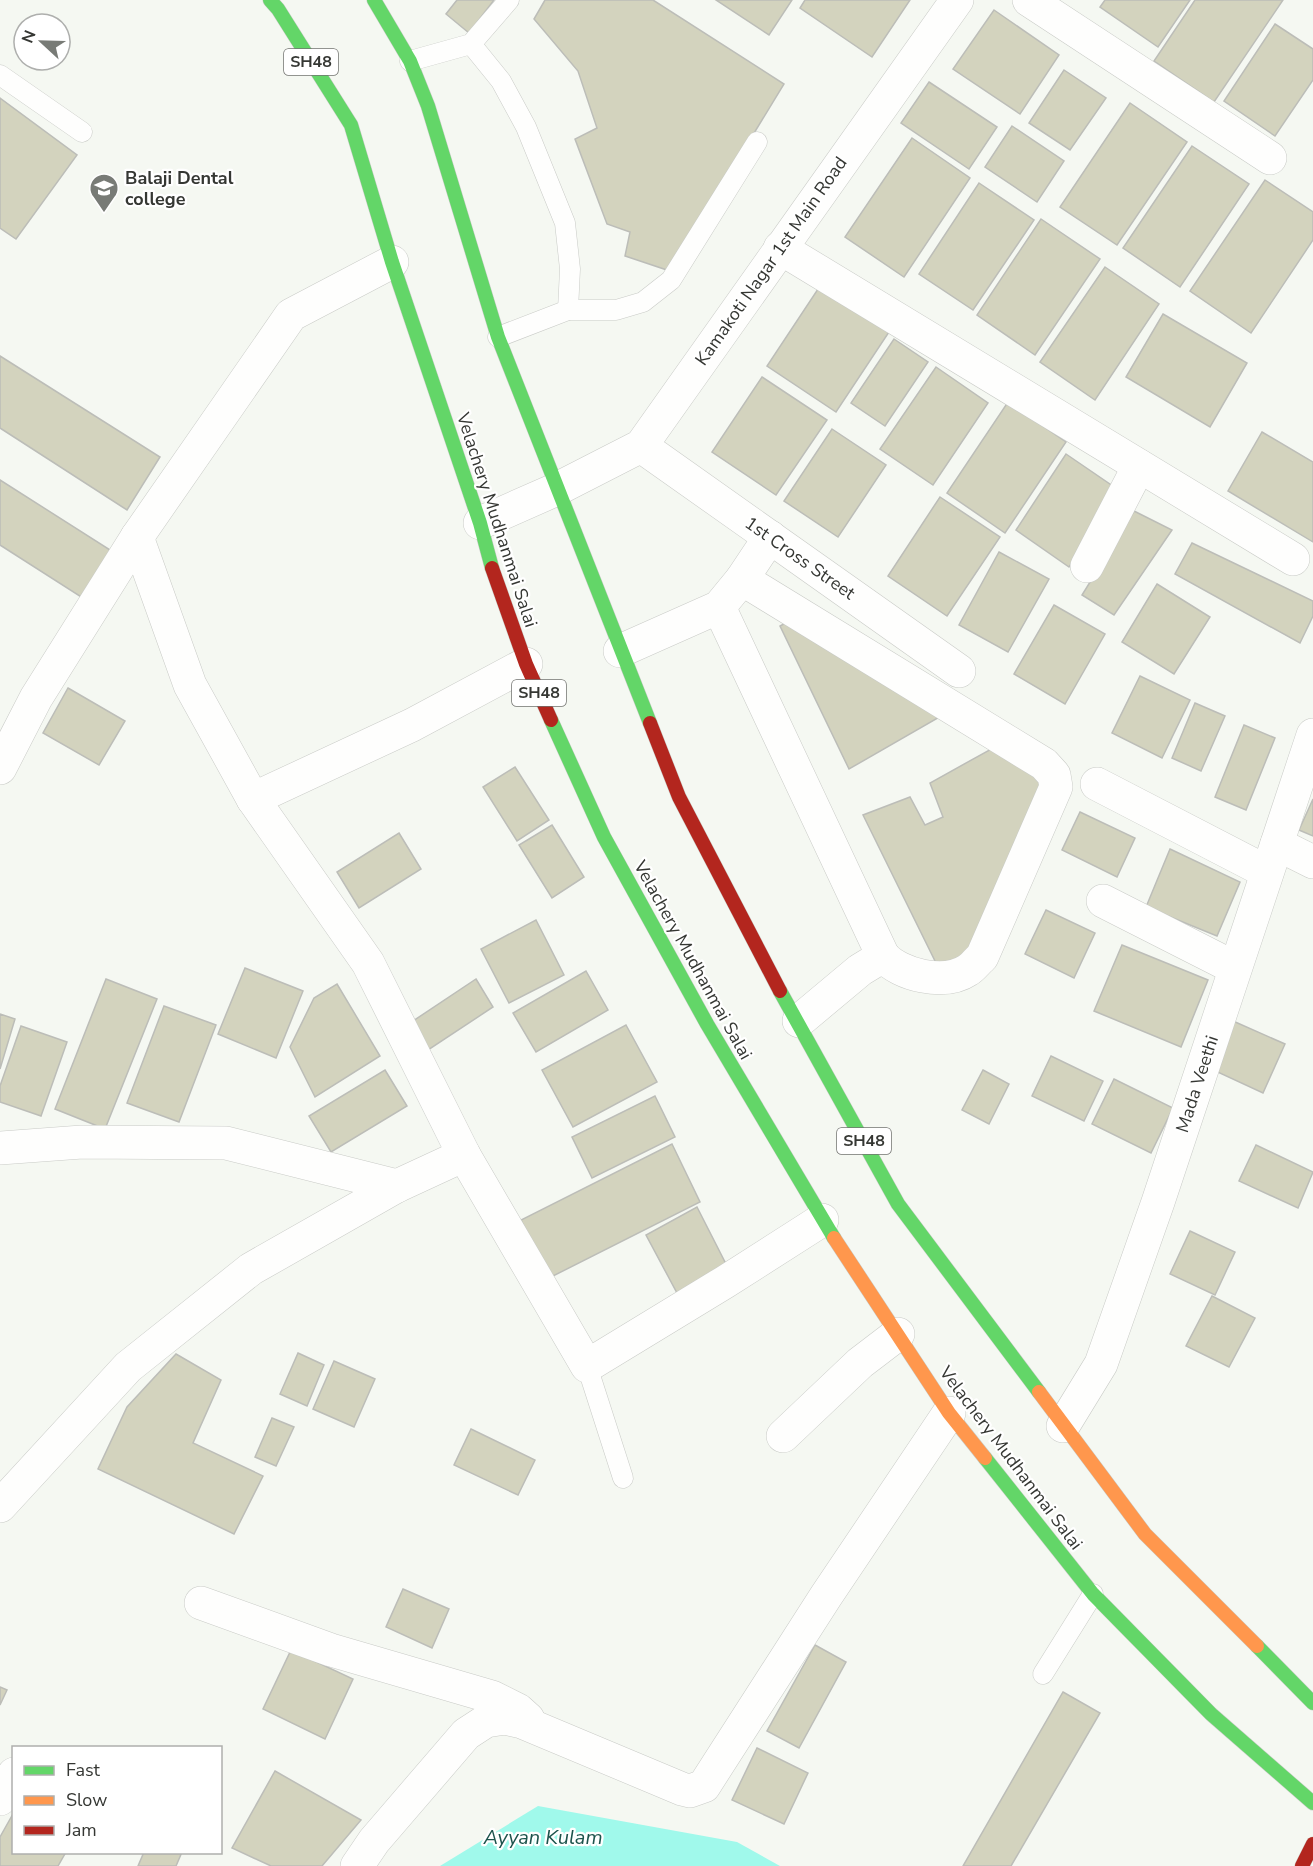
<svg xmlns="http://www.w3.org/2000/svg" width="1313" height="1866" font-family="'Nunito Sans',sans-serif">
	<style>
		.water { fill: #a0f9eb }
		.building { fill: #d3d3be; stroke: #bcbdb8; stroke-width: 1.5 }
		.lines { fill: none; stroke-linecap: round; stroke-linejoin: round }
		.lane-casing { stroke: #c9cbc7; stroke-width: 21 }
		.street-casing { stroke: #c9cbc7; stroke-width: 34 }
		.fast-casing { stroke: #c9cbc7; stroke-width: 15 }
		.slow-casing { stroke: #c9cbc7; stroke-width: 15 }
		.jam-casing { stroke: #c9cbc7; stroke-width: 15 }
		.lane { stroke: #fefefd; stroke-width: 20 }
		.street { stroke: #fefefd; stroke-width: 33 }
		.fast { stroke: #63d668; stroke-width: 14 }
		.slow { stroke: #ff974d; stroke-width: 14 }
		.jam { stroke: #b3261e; stroke-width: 14 }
		.labels { text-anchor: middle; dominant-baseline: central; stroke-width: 4.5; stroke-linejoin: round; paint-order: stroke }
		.shield { fill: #fff; stroke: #727370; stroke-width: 1.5 }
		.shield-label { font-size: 16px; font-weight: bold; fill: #353733 }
		.poi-label { font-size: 18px; font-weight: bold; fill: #353733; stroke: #fff; text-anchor: start }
		.street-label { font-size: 18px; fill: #353733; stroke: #fff }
		.water-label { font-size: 20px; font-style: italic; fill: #1c534c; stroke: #fff }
	</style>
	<rect width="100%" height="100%" fill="#f5f8f2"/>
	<path class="water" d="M 538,1806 L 737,1842 L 780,1866 L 440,1866 Z"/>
	<g class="building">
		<path d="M 457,0 L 494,0 L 469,33 L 446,14 Z"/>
		<path d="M 545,0 L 653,0 L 784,84 L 670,271 L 625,256 L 630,232 L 607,224 L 575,139 L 597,128 L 578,71 L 534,19 Z"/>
		<path d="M 716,0 L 792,0 L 769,35 Z"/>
		<path d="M 805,0 L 910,0 L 872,57 L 800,8 Z"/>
		<path d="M 1105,0 L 1190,0 L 1158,47 L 1100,7 Z"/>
		<path d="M 1195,0 L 1283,0 L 1214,102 L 1154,61 Z"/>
		<path d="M 994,10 L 1059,55 L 1020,114 L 953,69 Z"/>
		<path d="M 1275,24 L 1313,49 L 1313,80 L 1275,136 L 1224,101 Z"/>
		<path d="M 1064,70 L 1106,98 L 1070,150 L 1029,123 Z"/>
		<path d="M 929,82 L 997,127 L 969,169 L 901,123 Z"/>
		<path d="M 0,98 L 77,155 L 16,239 L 0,228 Z"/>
		<path d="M 1130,103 L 1187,142 L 1117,245 L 1060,207 Z"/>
		<path d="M 1012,126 L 1064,161 L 1037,202 L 985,167 Z"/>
		<path d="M 912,138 L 970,178 L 904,277 L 845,237 Z"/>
		<path d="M 1192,146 L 1249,184 L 1180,287 L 1123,248 Z"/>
		<path d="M 1265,180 L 1313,212 L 1313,240 L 1251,333 L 1190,291 Z"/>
		<path d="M 979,183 L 1034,220 L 973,310 L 919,274 Z"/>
		<path d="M 1041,219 L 1100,259 L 1035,355 L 977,315 Z"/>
		<path d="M 1105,267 L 1159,304 L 1095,400 L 1040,362 Z"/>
		<path d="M 822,283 L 891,329 L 836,412 L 767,366 Z"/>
		<path d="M 1163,314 L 1247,363 L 1210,427 L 1126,377 Z"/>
		<path d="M 894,339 L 928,362 L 885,426 L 851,403 Z"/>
		<path d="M 0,356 L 160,457 L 127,510 L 0,428 Z"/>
		<path d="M 936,367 L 988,403 L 933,485 L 880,449 Z"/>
		<path d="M 762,377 L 827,420 L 776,495 L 712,452 Z"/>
		<path d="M 1008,402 L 1066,442 L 1005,533 L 947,493 Z"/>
		<path d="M 832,429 L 886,465 L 838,537 L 784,501 Z"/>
		<path d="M 1262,432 L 1313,462 L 1313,542 L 1228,491 Z"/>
		<path d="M 1066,454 L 1120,491 L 1069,567 L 1016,530 Z"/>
		<path d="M 0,480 L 118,555 L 89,602 L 0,545 Z"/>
		<path d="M 940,497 L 1000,537 L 947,616 L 888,576 Z"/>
		<path d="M 1134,511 L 1172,530 L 1114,615 L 1082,595 Z"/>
		<path d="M 1192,543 L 1313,601 L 1313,616 L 1300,643 L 1175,574 Z"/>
		<path d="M 999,552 L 1049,579 L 1008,652 L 959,625 Z"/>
		<path d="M 1157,584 L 1210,617 L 1174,674 L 1122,642 Z"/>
		<path d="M 1054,605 L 1105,634 L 1065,704 L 1014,674 Z"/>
		<path d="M 794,618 L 943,715 L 849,769 L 780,626 Z"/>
		<path d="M 1140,676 L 1190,700 L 1162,758 L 1112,733 Z"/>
		<path d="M 68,688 L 125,721 L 99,765 L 43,733 Z"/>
		<path d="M 1195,703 L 1225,716 L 1201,771 L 1172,758 Z"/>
		<path d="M 1244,725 L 1275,738 L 1246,810 L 1215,797 Z"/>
		<path d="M 993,748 L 1050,781 L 968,954 L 938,967 L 863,815 L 910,797 L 925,825 L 943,817 L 930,783 Z"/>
		<path d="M 515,767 L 549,820 L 517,841 L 483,787 Z"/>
		<path d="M 1313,799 L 1313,836 L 1299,830 Z"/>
		<path d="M 1080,812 L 1135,838 L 1117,877 L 1062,850 Z"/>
		<path d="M 552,825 L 584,877 L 552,898 L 519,845 Z"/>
		<path d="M 399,833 L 421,869 L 359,908 L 337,872 Z"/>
		<path d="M 1170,849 L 1240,882 L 1217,936 L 1146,907 Z"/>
		<path d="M 1046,910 L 1095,933 L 1074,978 L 1025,954 Z"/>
		<path d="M 536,920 L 564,975 L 509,1003 L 481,949 Z"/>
		<path d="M 1122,945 L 1208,980 L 1181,1047 L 1094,1011 Z"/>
		<path d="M 245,968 L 303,991 L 276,1058 L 218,1034 Z"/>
		<path d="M 586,971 L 608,1010 L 536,1052 L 513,1013 Z"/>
		<path d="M 106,979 L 157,999 L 105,1129 L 55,1109 Z"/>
		<path d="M 476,979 L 493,1007 L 422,1054 L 404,1027 Z"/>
		<path d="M 337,984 L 380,1056 L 315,1097 L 290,1047 L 314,998 Z"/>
		<path d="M 164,1006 L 216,1025 L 179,1122 L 127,1103 Z"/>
		<path d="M 0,1014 L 15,1019 L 0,1069 Z"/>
		<path d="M 1233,1021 L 1285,1044 L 1263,1093 L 1211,1069 Z"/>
		<path d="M 626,1025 L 657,1082 L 573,1127 L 542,1070 Z"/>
		<path d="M 21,1026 L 67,1042 L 41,1116 L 0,1102 L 0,1086 Z"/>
		<path d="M 1051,1056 L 1103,1081 L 1084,1121 L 1032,1096 Z"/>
		<path d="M 385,1070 L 407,1106 L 331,1152 L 309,1116 Z"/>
		<path d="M 983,1070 L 1009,1084 L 989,1124 L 962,1110 Z"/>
		<path d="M 1114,1079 L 1173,1108 L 1151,1153 L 1092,1124 Z"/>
		<path d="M 655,1096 L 675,1137 L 592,1178 L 572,1137 Z"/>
		<path d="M 672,1144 L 700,1202 L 549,1278 L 521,1220 Z"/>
		<path d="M 1256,1145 L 1313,1172 L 1298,1208 L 1239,1181 Z"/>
		<path d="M 697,1207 L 727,1266 L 677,1293 L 646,1235 Z"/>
		<path d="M 1190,1231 L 1235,1252 L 1215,1295 L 1170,1274 Z"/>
		<path d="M 1212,1296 L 1255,1318 L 1229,1367 L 1186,1346 Z"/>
		<path d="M 298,1353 L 324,1365 L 307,1406 L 280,1394 Z"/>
		<path d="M 176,1354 L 221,1380 L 193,1443 L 263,1476 L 234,1534 L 98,1469 L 127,1407 Z"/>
		<path d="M 334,1361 L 375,1379 L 354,1427 L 313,1409 Z"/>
		<path d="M 272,1418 L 294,1427 L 276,1466 L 255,1457 Z"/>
		<path d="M 471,1429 L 535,1460 L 518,1495 L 454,1465 Z"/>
		<path d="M 403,1589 L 449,1609 L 432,1648 L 386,1627 Z"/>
		<path d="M 815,1645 L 846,1662 L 799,1748 L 767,1731 Z"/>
		<path d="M 291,1650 L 353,1679 L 325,1739 L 263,1709 Z"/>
		<path d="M 0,1687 L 7,1690 L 0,1705 Z"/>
		<path d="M 1063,1692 L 1100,1713 L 1011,1866 L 963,1866 Z"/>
		<path d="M 757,1748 L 808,1773 L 784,1824 L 732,1800 Z"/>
		<path d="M 275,1771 L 361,1820 L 322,1866 L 271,1866 L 232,1848 Z"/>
		<path d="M 14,1812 L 14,1852 L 66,1852 L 58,1866 L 0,1866 L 0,1837 Z"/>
		<path d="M 144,1852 L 182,1852 L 176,1866 L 138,1866 Z"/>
	</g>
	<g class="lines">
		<g class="lane-casing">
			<g id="lane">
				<path d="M 471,44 L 501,81 L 526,127 L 565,223 L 570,269 L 568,310"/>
				<path d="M 410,61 L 471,44 L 509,0"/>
				<path d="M 0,75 L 82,132"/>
				<path d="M 498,337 L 568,310 L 616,310 L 643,302 L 671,280 L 757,142"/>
				<path d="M 587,1366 L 623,1478"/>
				<path d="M 1043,1674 L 1093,1594"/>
			</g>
		</g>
		<g class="street-casing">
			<g id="street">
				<path d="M 1029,0 L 1270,158"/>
				<path d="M 780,248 L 1293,559"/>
				<path d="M 641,446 L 959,671"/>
				<path d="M 480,523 L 557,489 L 641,446 L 957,0"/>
				<path d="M 137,537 L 190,685 L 253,799 L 412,725 L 526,664"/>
				<path d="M 1087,566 L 1139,466"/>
				<path d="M 742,579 L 1044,764 L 1054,775 L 1056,787 L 982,957 C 977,961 973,967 968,970 C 944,986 900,975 883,956"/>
				<path d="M 719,607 L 883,956 L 860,970 L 799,1021"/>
				<path d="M 620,651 L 719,607 L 742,579 L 770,537"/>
				<path d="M 0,768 L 36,698 L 137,537 L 291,315 L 392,262"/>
				<path d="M 1097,784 L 1267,872"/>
				<path d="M 253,799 L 368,963 L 464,1155 L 587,1366 L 725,1282 L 822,1220"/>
				<path d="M 1277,844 L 1313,862"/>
				<path d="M 1103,901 L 1235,968"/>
				<path d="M 0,1148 L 82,1142 L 226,1143 L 397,1186"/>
				<path d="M 1063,1426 L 1101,1364 L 1158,1202 L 1313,735"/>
				<path d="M 783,1436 L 860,1363 L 898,1334"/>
				<path d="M 0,1506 L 128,1367 L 251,1269 L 397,1186 L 464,1155"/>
				<path d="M 201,1603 L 331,1650 L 492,1697 L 518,1710 L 528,1719"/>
				<path d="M 0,1799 L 14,1774"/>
				<path d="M 357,1866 L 374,1841 L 466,1734 L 486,1721 L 505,1718 L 522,1722 L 682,1789 L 690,1791 L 704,1786 L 826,1596 L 949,1413"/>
			</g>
		</g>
		<g class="fast-casing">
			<g id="fast">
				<path d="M 270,0 L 278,9 L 351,125 L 392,262 L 480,523 L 492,568"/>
				<path d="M 374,0 L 410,61 L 428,106 L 498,337 L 650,723"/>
				<path d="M 551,720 L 604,837 L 707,1024 L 834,1238"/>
				<path d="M 780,991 L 898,1204 L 1039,1392"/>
				<path d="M 985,1458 L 1093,1594 L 1211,1714 L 1313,1803"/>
				<path d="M 1257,1646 L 1313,1703"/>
			</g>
		</g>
		<g class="slow-casing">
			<g id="slow">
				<path d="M 834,1238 L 949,1413 L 985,1458"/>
				<path d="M 1039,1392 L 1145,1534 L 1257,1646"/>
			</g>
		</g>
		<g class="jam-casing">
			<g id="jam">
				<path d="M 492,568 L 526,664 L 551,720"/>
				<path d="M 650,723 L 679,797 L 780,991"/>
				<path d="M 1302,1866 L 1313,1844"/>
			</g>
		</g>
		<use href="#lane" class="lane"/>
		<use href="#street" class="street"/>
		<use href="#fast" class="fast"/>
		<use href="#slow" class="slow"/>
		<use href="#jam" class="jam"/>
	</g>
	<defs>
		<g id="university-pin" transform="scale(1.5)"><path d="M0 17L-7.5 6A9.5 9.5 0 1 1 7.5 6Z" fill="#787b76" stroke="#fff"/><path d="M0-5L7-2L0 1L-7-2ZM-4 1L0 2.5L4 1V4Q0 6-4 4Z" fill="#fff"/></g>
	</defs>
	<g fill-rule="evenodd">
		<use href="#university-pin" x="104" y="188"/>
	</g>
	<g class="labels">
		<g class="shield">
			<rect x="284" y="49" width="54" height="26" rx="4.5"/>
			<rect x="512" y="680" width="54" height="26" rx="4.5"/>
			<rect x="837" y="1128" width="54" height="26" rx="4.5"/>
		</g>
		<g class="shield-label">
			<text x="311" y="62">SH48</text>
			<text x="539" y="693">SH48</text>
			<text x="864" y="1141">SH48</text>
		</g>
		<g class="poi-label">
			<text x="125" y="178">Balaji Dental<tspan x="125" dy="21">college</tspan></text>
		</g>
		<g class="street-label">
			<text transform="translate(771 261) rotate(-55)">Kamakoti Nagar 1st Main Road</text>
			<text transform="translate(497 520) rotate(72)">Velachery Mudhanmai Salai</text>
			<text transform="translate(800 558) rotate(35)">1st Cross Street</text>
			<text transform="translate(693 960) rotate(61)">Velachery Mudhanmai Salai</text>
			<text transform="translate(1197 1084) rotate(-72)">Mada Veethi</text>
			<text transform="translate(1011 1458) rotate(53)">Velachery Mudhanmai Salai</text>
		</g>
		<g class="water-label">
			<text x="543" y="1837">Ayyan Kulam</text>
		</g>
	</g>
	<rect x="12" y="1746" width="210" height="108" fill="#ffffff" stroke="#aeafad" stroke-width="1.5"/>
	<rect x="24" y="1766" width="30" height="9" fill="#63d668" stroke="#aeafad" stroke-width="1.5"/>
	<text x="66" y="1776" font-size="18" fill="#353733">Fast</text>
	<rect x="24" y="1796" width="30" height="9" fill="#ff974d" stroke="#aeafad" stroke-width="1.5"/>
	<text x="66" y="1806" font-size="18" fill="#353733">Slow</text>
	<rect x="24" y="1826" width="30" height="9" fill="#b3261e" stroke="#aeafad" stroke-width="1.5"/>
	<text x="66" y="1836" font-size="18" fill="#353733">Jam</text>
	<g transform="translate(42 42) rotate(292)"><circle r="28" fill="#ffffff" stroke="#aeafad" stroke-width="1.5"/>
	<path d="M0-4.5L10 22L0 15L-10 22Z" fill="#787b76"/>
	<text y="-9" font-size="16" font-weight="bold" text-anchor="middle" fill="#353733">N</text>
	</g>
</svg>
